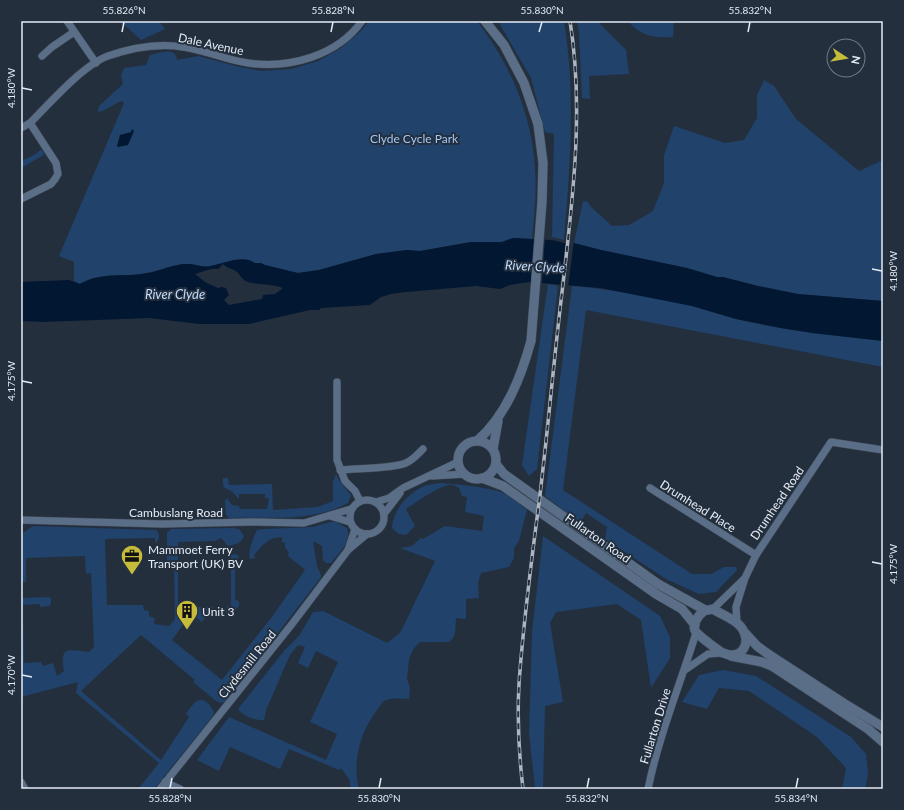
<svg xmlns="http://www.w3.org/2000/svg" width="904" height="810" font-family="Lato,sans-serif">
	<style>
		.green { fill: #20426b }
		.water { fill: #021732; fill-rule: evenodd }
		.pier { fill: #242f3e }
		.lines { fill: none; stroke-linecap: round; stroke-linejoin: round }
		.minor-casing { stroke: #434d5b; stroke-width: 8 }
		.tertiary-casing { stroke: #434d5b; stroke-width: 10 }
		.minor { stroke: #5a6e87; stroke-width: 7 }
		.tertiary { stroke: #5a6e87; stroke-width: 9 }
		.rail-casing { stroke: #adb5c0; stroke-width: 3.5 }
		.rail { stroke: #242f3e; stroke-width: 2; stroke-dasharray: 6; stroke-linecap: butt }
		.ticks { fill: none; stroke: #e4ebf5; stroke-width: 1.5 }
		.labels { text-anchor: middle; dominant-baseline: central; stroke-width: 4; stroke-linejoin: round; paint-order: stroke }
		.street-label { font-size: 12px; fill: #e4ebf5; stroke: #242f3e }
		.park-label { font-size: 12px; fill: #a2c8f8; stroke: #242f3e }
		.poi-label { font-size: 12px; fill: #e4ebf5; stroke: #242f3e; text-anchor: start }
		.water-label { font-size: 13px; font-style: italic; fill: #c3ddfe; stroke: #242f3e }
		.neatline { fill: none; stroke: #e4ebf5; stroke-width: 1.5 }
		.ticks-label { font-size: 10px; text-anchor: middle; fill: #e4ebf5 }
	</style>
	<rect width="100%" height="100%" fill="#242f3e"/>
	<g class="green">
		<path d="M 118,21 L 159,21 L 165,29 L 141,40 L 128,28 Z"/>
		<path d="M 369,21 L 477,21 C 510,64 532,114 535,169 C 537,192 534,216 532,239 L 513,238 L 502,242 L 471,242 L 420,251 L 407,250 L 376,254 L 319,270 L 297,273 L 265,265 L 261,263 L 255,264 C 242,254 224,264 210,266 C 203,268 196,264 189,264 C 174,263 161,271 147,273 C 123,278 103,271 80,284 L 74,281 L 74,262 L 59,256 L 124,103 L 122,101 C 113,104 107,111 98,112 L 99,106 L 123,84 L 121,76 L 124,68 L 146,65 L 150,55 C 160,53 176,46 177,60 L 198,56 L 240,67 L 261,71 L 291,69 L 318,61 L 341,48 L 361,31 Z"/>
		<path d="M 498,21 L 564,21 C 576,94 570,167 564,240 L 552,237 L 554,134 L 545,132 L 531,78 Z"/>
		<path d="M 577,21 L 599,21 L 599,23 L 626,50 L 629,74 L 589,76 L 590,99 L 582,98 L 579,33 Z"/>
		<path d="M 628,21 L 674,21 L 673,37 C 654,38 640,36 628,21 Z"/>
		<path d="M 764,80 L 774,86 L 796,119 L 859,171 L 883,160 L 883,301 L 798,294 L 758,286 L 723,277 L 717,277 L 687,268 L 601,250 L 574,243 L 583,201 L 588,202 L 591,207 L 612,226 L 629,225 L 653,211 L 664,183 L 664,155 L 674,126 L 725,143 L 744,140 L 757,118 L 757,95 Z"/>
		<path d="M 42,149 L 44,155 L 21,168 L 21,161 L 34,155 Z"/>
		<path d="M 548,284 L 558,286 L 537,469 L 529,476 L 522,465 Z"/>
		<path d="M 572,286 C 612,289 653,297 692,306 C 707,310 721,315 736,319 C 785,331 833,335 883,341 L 883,367 L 586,310 L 563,490 L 692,574 L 711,574 L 724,567 L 736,567 L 737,570 L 716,592 L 699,594 L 666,579 L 605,539 L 607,527 L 586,513 L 580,523 L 545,496 Z"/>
		<path d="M 336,474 L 339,480 L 351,495 L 348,503 C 313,522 272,517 233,518 L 229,518 L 226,515 L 225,501 L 227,498 L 232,505 L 239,506 L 240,509 L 267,509 L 269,498 L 265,498 L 265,494 L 239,494 L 239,499 C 236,497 234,493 231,491 C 223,486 223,490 223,478 L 228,478 L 229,485 L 272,484 L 273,510 L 318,507 L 333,501 L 333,482 Z"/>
		<path d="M 440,483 C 456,484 486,487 501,492 C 511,496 519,504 527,510 L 519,541 L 514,548 L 514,558 L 509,567 L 481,573 L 478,583 L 479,598 L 466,599 L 466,619 L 456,618 L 455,634 L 453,638 L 449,642 L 420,642 L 414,648 L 409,659 L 407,679 L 410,688 L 409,699 C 401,699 391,697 384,701 C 381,703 379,708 377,710 C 360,732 352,762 359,789 L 351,789 L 349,779 L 341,768 L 339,770 L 289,749 L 280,769 L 230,747 L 219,771 L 197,760 L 229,717 L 326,760 L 337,734 L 310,722 L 338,662 L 316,651 L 308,668 L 298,663 L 305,647 L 298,645 L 290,655 L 266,710 L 264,720 C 255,721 243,716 238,709 L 283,652 L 299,636 L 313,612 L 323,611 L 387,643 L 400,633 L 435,561 L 400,548 L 412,546 L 421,538 L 423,539 L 445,526 L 482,531 L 484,516 L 465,512 L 467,497 L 462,496 L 459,488 C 457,487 456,486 453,485 C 442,483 416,503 406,509 L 415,526 L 406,535 L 399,534 L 392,528 C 393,509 410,491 427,485 C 431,484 436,484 440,483 Z"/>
		<path d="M 330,522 L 336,522 L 347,528 C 352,541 339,553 331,563 L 326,563 L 323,560 L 322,546 L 313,541 L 317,566 L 321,575 L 321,577 L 225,702 L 220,703 L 216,701 L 193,682 L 195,680 L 141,635 L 81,691 L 161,760 L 189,717 L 186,713 C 189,710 193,703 197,701 C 205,697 212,707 214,713 L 212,717 L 154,789 L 138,789 L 159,763 L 76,693 L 78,682 L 21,697 L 21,598 L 48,597 L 51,598 L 51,603 L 50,606 L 40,607 L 40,604 L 23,605 L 24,663 L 41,662 L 43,666 L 53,663 L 57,676 L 64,671 C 59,645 69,650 89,652 L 94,647 L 91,573 L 86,574 L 85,556 L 26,558 L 26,582 L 21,582 L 21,535 L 24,532 L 33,526 L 156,530 C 160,534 160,537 157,542 L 155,543 L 155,538 L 105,539 L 107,605 L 143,605 L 144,610 L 149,611 L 149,616 L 155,618 L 154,624 L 169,626 L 175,619 L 174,565 L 169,563 L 167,561 L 167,533 L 171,529 L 233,528 L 239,529 L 244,536 C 241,544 236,544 228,546 L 221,538 L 215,541 L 178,542 L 178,607 L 214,607 L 202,622 L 191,614 L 172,640 L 222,680 L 271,618 L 305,570 L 288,556 L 289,553 L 285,547 L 285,543 L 282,542 L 282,537 C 268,537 262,546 254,555 L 255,558 L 250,559 C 247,553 254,536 257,530 L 264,529 L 313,527 Z"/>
		<path d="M 543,536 L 660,616 L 670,637 L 670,658 L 651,688 L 641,620 L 617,604 L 556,612 L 550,623 L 563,702 L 545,706 L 543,789 L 535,789 L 529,732 L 532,632 Z"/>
		<path d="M 234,554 L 238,555 L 239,559 L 235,559 L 235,600 L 239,601 L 239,606 L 229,618 L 225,615 L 227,606 L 231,606 L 231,563 L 226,562 L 230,555 Z"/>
		<path d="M 723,670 L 756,676 L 851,737 L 866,754 L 868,774 L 865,789 L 842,789 L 846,768 L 817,737 L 749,691 L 719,688 L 707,709 L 682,702 L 699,675 Z"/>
	</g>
	<g class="water">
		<path d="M 132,129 L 134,131 L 128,145 L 118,147 L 117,146 L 120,135 L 131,132 Z"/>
		<path d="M 513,238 L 552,240 L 564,243 L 574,243 L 601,250 L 687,268 L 717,277 L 723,277 L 758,286 L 798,294 L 883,301 L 883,341 L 812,333 L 781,328 L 736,319 L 692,306 L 600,288 L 529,282 L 510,285 L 500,289 L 476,286 L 406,292 L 391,294 L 381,297 L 370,305 L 321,308 L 319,310 L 310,310 L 249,324 L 199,324 L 149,318 L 43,322 L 21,321 L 21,282 L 69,280 L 80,284 C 103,271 123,278 147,273 C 161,271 174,263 189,264 C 196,264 203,268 210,266 C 224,264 242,254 255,263 L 261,263 L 265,265 L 298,273 L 319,270 L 376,254 L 407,250 L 420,251 L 471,242 L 502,242 ZM 223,264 C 227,268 230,268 234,270 C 240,273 241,280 248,282 C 259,285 272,284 283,288 L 275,294 L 263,295 L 262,299 L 229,305 L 224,300 L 229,295 L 226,288 L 222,287 L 218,288 L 205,282 L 195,274 C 203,272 210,268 218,269 Z"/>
	</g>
	<g class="pier">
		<path d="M 534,237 L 545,238 L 542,284 L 531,284 Z"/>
		<path d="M 566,241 L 574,241 L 568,287 L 560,286 Z"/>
	</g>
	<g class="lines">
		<g class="minor-casing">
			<g id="minor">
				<path d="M 67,21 L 96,63"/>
				<path d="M 42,56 L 52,47 L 74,32"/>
				<path d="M 21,128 L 30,123 C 50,103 83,65 108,56 C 131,48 159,43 183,47 C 205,50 226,60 248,63 C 289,69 337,56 362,21"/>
				<path d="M 21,199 L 51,184 L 55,179 L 58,174 L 56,163 L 30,123"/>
				<path d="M 337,382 L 337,460 L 345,481 L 355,491 L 360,501"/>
				<path d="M 340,470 C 357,468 392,469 406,463 C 413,460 418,454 423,449"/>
				<path d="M 432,476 L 465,474"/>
				<path d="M 650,488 L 756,555"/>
				<circle cx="367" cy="517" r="17"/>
				<path d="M 376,502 L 389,498 L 403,488 L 458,462"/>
				<path d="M 384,514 L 400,493"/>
				<path d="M 330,516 L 350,522"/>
				<path d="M 21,520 L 162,524 L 251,522 L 304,523 L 351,509"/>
				<path d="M 348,550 L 355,529"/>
				<path d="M 713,609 L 744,579"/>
				<path d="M 737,623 L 736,607 L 745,578 L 756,555 L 831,442 L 883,450"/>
				<path d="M 685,670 L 708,654 L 721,653"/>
				<path d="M 21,782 L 25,789"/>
				<path d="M 165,782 L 180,789"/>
				<path d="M 160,789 L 292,624 L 348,550 L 367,534"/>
				<path d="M 648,789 C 659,735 680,685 696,633"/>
			</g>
		</g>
		<g class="tertiary-casing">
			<g id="tertiary">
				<path d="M 477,441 C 506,416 521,377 531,341 L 542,202 L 543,163 L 538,124 L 524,83 L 504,45 L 485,21"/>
				<circle cx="477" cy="460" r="19"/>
				<path d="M 493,449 L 498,421"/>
				<path d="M 496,464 L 504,474 L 658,584 L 705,610"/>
				<path d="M 482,478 L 503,486 L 656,594 L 682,609 L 695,625"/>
				<path d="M 713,609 C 722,615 735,619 741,627 C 753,642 742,661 723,653 C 719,651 699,636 696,632 C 691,626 698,615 704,611 C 706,610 710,610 713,609 Z"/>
				<path d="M 746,634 L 757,646 L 768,654 L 845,704 L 883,727"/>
				<path d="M 731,656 L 762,662 L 772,666 L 868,729 L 883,742"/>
			</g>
		</g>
		<use href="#minor" class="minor"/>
		<use href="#tertiary" class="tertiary"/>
		<g class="rail-casing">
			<path id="rail" d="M 523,789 C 519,755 517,719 519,684 C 523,624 531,564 539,503 C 548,430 554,357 563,284 C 573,197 584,108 570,21"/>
		</g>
		<use href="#rail" class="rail"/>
	</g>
	<path class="ticks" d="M 122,32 L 124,22M 331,32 L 333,22M 539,32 L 542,22M 748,32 L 750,22M 22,88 L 32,90M 872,269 L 882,271M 22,381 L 32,383M 872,562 L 882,564M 22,675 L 32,677M 170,788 L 172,778M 379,788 L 381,778M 587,788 L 589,778M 796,788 L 798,778"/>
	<defs>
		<g id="office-pin" transform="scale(1.15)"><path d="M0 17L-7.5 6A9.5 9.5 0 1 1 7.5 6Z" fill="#c6bc3c" stroke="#242f3e"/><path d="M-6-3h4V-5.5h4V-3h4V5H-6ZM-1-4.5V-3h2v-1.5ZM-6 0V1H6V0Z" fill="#111"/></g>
		<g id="building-pin" transform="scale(1.15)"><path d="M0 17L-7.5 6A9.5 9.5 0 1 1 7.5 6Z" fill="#c6bc3c" stroke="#242f3e"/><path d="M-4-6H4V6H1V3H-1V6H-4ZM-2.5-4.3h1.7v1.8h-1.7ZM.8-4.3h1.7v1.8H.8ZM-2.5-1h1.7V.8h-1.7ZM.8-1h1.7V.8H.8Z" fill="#111"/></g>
	</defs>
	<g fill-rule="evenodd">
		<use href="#office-pin" x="132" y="556"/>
		<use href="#building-pin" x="187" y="611"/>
	</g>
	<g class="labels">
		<g class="street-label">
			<text transform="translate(211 44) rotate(12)">Dale Avenue</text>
			<text transform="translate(777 503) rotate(-56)">Drumhead Road</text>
			<text transform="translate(698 506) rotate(32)">Drumhead Place</text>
			<text x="176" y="512">Cambuslang Road</text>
			<text transform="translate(598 538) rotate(35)">Fullarton Road</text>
			<text transform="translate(247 664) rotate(-51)">Clydesmill Road</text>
			<text transform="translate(655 726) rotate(-73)">Fullarton Drive</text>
		</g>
		<g class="park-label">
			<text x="414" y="138">Clyde Cycle Park</text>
		</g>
		<g class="poi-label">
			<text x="148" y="549">Mammoet Ferry<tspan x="148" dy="14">Transport (UK) BV</tspan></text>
			<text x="202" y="611">Unit 3</text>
		</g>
		<g class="water-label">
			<text transform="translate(535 266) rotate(3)">River Clyde</text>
			<text x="175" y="294">River Clyde</text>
		</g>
	</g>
	<rect width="904" height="810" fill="none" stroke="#242f3e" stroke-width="44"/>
	<g transform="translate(846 58) rotate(102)"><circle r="19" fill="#242f3e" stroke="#717a87"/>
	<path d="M0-3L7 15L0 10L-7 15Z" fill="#c6bc3c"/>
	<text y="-6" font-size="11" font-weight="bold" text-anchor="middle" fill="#e4ebf5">N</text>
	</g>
	<rect x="22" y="22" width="860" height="766" class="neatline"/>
	<g class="ticks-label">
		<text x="124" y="14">55.826°N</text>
		<text x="333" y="14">55.828°N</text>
		<text x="542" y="14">55.830°N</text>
		<text x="750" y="14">55.832°N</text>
		<text transform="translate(11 88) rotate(-90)" y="4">4.180°W</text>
		<text transform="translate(893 271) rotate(-90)" y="4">4.180°W</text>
		<text transform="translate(11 381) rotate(-90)" y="4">4.175°W</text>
		<text transform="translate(893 564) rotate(-90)" y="4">4.175°W</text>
		<text transform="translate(11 675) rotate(-90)" y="4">4.170°W</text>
		<text x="170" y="802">55.828°N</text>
		<text x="379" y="802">55.830°N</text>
		<text x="587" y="802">55.832°N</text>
		<text x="796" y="802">55.834°N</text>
	</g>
</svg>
